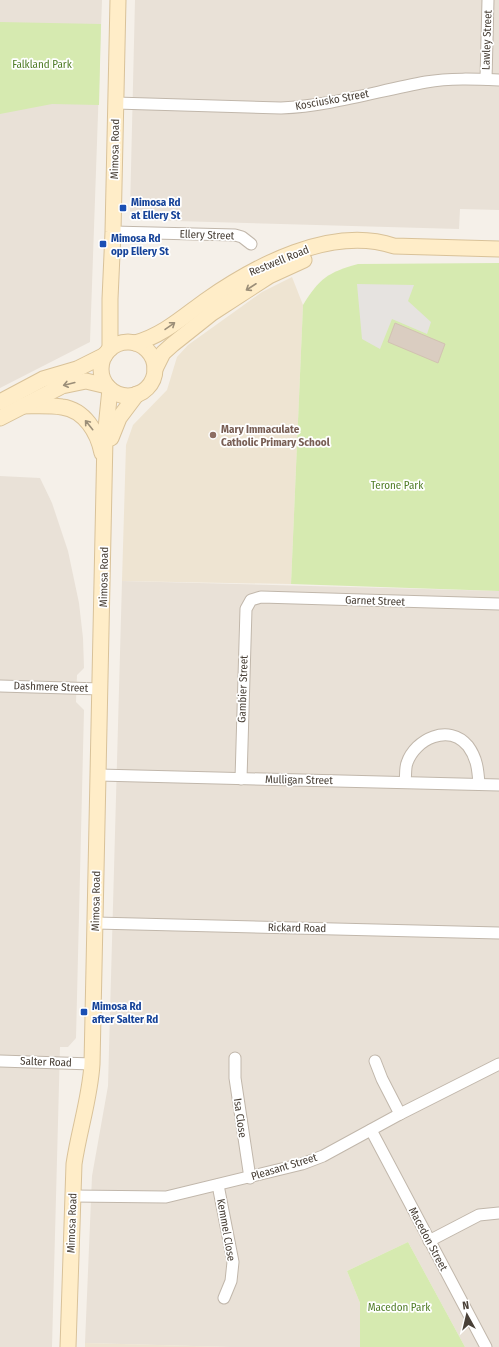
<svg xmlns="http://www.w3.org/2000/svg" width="499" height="1347" font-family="'Fira Sans Condensed',sans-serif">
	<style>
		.residential { fill: #e9e1d7 }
		.education { fill: #eee4d2 }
		.green { fill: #d6eab0 }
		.parking { fill: #e6e3e0 }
		.building { fill: #dacdc1; stroke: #d2c2b1 }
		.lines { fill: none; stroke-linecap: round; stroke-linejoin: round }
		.minor-casing { stroke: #c1b7ab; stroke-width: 13 }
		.secondary-casing { stroke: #d9c299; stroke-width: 17 }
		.minor { stroke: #fff; stroke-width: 11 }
		.secondary { stroke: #ffedc8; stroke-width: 15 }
		.oneway { stroke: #9b8e78 }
		.transit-dot { fill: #1a4fb4; stroke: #fff; stroke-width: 1.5 }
		.education-dot { fill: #8d6e63; stroke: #fff; stroke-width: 1.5 }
		.labels { text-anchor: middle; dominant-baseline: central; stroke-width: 3.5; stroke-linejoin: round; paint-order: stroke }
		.street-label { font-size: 11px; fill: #494037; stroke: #fff }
		.park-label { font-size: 11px; fill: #507d27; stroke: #fff }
		.transit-label { font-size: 11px; font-weight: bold; fill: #164399; stroke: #fff; text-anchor: start }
		.education-label { font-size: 11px; font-weight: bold; fill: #785e54; stroke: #fff; text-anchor: start }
	</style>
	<rect width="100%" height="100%" fill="#f5f0e9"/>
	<g class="residential">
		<path d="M 0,0 L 102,0 L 90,342 L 0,388 Z"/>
		<path d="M 135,0 L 499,0 L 499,210 L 460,209 L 459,229 L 139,220 L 130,211 Z"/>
		<path d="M 0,476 L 40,478 L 52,503 L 68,551 L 79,603 L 83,638 L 84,668 L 77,675 L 76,702 L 84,710 L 76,1038 L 68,1047 L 60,1047 L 52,1347 L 0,1347 Z"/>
		<path d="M 122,581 L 499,591 L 499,1347 L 465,1347 L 408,1242 L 347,1271 L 360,1303 L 360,1347 L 230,1347 L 85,1343 L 92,1176 L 108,1086 Z"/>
	</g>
	<g class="education">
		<path d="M 292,277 L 303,305 L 291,584 L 122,581 L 126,445 L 133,425 L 167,390 L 177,357 L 188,345 L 262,292 Z"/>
		<path d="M 85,1343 L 230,1347 L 85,1347 Z"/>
	</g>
	<g class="green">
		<path d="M 0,22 L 101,24 L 99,105 L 52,104 L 0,114 Z"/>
		<path d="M 499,263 L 499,591 L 291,584 L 303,305 C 319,279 328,272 358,264 Z"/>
		<path d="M 408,1242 L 465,1347 L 360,1347 L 360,1303 L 347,1271 Z"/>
	</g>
	<path class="parking" d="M 357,284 L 414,285 L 408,301 L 431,322 L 427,334 L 392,319 L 380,349 L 362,339 Z"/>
	<path class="building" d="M 395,323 L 445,344 L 438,363 L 388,342 Z"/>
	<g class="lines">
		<g class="minor-casing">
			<g id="minor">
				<path d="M 486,79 L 488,0"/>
				<path d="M 116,103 L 281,108 C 330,106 377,91 426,82 C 450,78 475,79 499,80"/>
				<path d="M 113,232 L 235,235 L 242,237 L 251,244"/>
				<path d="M 0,686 L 101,689"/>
				<path d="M 99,775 L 499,785"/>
				<path d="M 241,779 L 246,609 L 251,600 L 261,597 L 499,604"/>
				<path d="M 405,781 C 406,776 405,768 407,763 C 415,739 449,723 468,746 C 477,758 478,770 479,784"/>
				<path d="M 96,923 L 499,933"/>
				<path d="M 235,1058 L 235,1078 L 250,1178"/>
				<path d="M 0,1061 L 92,1064"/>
				<path d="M 375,1061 L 382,1079 L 400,1114"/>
				<path d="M 371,1130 L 486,1347"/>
				<path d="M 218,1185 L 233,1262 L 231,1281 L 224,1298"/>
				<path d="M 73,1196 L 166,1197 L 302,1164 L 323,1156 L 400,1114 L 499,1064"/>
				<path d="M 429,1241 L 479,1215 L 499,1213"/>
			</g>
		</g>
		<g class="secondary-casing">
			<g id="secondary">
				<circle cx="128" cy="369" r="27"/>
				<path d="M 135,343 C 162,336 183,317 205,301 C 255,266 331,225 394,246 L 499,249"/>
				<path d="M 110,349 L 110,299 L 113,232 L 118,0"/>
				<path d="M 155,369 L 163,353 L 173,344 L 212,313 L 269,276 L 304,260"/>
				<path d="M 0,402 L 43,379 L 77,369 L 105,355"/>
				<path d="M 21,406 C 35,406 49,405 62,407 C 85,410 98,433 102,453"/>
				<path d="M 0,418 L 62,386 L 86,381 L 107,386"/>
				<path d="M 111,438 L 119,418 L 137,394"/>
				<path d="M 68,1347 L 74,1164 C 79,1130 90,1098 92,1064 L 105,438 L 110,389"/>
			</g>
		</g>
		<use href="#minor" class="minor"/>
		<use href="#secondary" class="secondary"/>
	</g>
	<defs><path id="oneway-shaft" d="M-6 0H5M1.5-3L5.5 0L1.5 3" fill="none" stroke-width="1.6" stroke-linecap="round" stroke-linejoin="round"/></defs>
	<g class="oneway">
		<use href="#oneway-shaft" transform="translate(251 287) rotate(147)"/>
		<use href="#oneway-shaft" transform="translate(170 326) rotate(-35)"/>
		<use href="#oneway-shaft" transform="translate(69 384) rotate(166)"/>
		<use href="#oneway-shaft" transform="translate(89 425) rotate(-129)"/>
	</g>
	<g class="transit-dot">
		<rect x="119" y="204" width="8" height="8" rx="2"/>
		<rect x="99" y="240" width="8" height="8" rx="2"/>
		<rect x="80" y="1008" width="8" height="8" rx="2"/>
	</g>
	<circle class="education-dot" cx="213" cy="435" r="4"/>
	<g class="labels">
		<g class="street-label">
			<text transform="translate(487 40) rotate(-88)">Lawley Street</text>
			<text transform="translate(332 100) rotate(-10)">Kosciusko Street</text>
			<text transform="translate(115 149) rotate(-89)">Mimosa Road</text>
			<text transform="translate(207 235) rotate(2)">Ellery Street</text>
			<text transform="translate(279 261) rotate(-22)">Restwell Road</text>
			<text transform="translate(104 577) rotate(-89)">Mimosa Road</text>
			<text transform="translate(375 601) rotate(2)">Garnet Street</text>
			<text transform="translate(51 687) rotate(2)">Dashmere Street</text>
			<text transform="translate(243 689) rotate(-88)">Gambier Street</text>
			<text transform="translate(299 780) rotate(1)">Mulligan Street</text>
			<text transform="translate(96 901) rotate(-89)">Mimosa Road</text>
			<text transform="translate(297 928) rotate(1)">Rickard Road</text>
			<text transform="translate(46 1062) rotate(2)">Salter Road</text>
			<text transform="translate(240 1118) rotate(82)">Isa Close</text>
			<text transform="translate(284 1167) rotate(-17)">Pleasant Street</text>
			<text transform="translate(72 1223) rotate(-88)">Mimosa Road</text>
			<text transform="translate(226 1230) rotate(80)">Kemmel Close</text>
			<text transform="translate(428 1239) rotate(62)">Macedon Street</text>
		</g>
		<g class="park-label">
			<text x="42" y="64">Falkland Park</text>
			<text x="397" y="485">Terone Park</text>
			<text x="399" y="1307">Macedon Park</text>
		</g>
		<g class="transit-label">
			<text x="131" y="202">Mimosa Rd<tspan x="131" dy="13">at Ellery St</tspan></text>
			<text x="111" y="238">Mimosa Rd<tspan x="111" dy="13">opp Ellery St</tspan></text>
			<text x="92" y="1006">Mimosa Rd<tspan x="92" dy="13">after Salter Rd</tspan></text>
		</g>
		<g class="education-label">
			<text x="221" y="429">Mary Immaculate<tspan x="221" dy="13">Catholic Primary School</tspan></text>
		</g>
	</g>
	<g transform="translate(467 1315) rotate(352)" stroke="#ffffff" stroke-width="3" paint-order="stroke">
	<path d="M0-3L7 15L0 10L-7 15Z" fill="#494037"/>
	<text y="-6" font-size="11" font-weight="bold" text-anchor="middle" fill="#494037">N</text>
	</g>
</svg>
